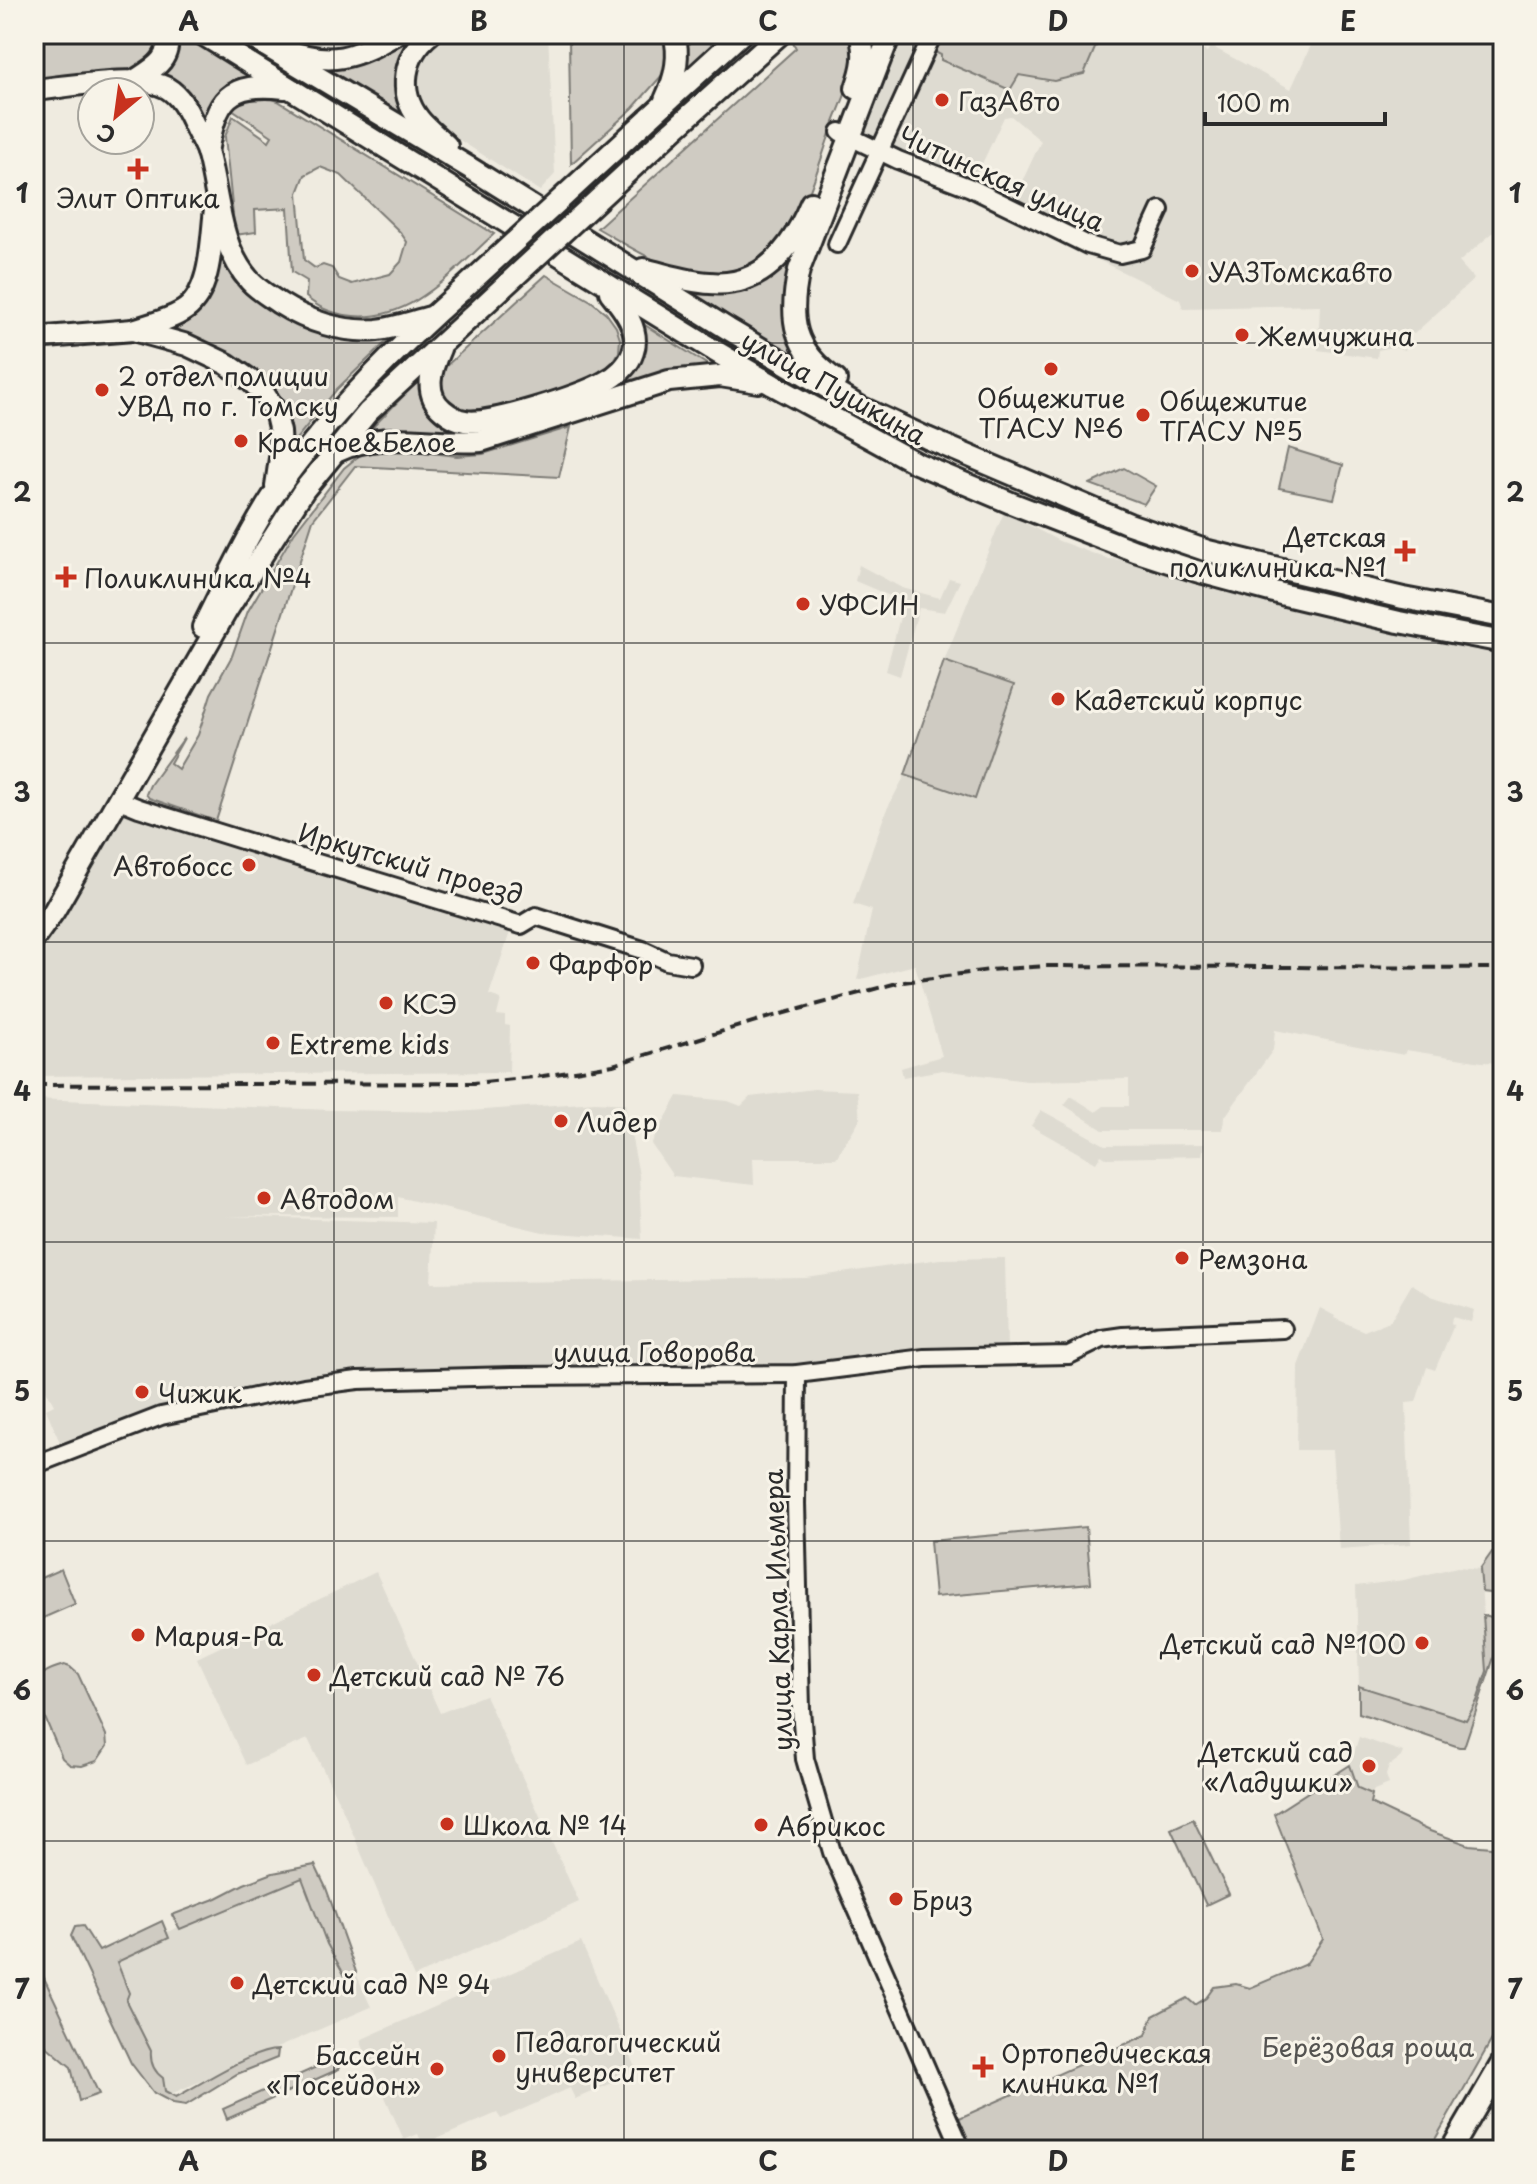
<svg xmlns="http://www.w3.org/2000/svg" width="1537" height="2184" font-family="'Playpen Sans',sans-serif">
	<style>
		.built { fill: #dedbd1 }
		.green { fill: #cfcbc2; stroke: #7d7b76; stroke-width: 2; fill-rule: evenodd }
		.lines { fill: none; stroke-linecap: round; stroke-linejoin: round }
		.minor-casing { stroke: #2b2b2b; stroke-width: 22 }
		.major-casing { stroke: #2b2b2b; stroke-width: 26 }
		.minor { stroke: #f7f3e8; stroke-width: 16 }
		.major { stroke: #f7f3e8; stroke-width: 20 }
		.rail { stroke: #2b2b2b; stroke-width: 4; stroke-dasharray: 12 6; stroke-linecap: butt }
		.major-bridge-casing { stroke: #2b2b2b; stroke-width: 26; stroke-linecap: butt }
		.major-bridge { stroke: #f7f3e8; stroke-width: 20 }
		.grid { fill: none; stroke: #2b2b2b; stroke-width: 2; stroke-opacity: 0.55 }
		.poi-dot { fill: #c8321e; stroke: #f7f3e8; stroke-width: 3 }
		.labels { text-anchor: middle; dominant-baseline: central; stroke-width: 6; stroke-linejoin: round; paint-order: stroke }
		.poi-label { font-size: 26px; fill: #2b2b2b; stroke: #f7f3e8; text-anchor: start }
		.street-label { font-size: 26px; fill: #2b2b2b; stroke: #f7f3e8 }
		.park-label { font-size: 26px; fill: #545351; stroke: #f7f3e8 }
		.neatline { fill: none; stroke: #2b2b2b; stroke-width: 3 }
		.grid-label { font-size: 26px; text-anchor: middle; font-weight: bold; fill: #2b2b2b }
	</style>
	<rect width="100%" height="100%" fill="#efebe0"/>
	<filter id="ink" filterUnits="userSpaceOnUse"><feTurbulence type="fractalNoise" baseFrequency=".0125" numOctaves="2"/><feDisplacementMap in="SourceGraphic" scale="16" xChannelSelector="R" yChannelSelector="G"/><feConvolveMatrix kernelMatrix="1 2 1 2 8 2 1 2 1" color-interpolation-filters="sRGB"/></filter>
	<g filter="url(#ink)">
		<g class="built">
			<path d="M 281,34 L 380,34 L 341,51 L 307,47 Z"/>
			<path d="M 442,34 L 548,34 L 555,174 L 540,191 L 450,134 L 428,117 L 416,101 L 415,60 Z"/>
			<path d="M 902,34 L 1166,34 L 1207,52 L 1211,46 L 1291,89 L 1316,34 L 1503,34 L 1503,224 L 1459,262 L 1474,279 L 1414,334 L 1410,331 L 1405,350 L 1392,347 L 1378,350 L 1377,358 L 1318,350 L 1320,305 L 1183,308 L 1180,300 L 1084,253 L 1091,238 L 1014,199 L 1041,141 L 1011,116 L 1004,117 L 973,183 L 901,155 L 861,134 Z"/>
			<path d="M 1004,512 L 1059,541 L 1108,559 L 1131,560 L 1201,585 L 1347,621 L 1503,653 L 1503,1063 L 1482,1062 L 1406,1050 L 1404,1055 L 1275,1030 L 1273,1050 L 1224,1118 L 1223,1130 L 1103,1130 L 1064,1105 L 1071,1096 L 1096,1112 L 1104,1106 L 1129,1106 L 1129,1079 L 1027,1081 L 942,1070 L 903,1077 L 901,1068 L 942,1056 L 915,965 L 857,980 L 872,910 L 853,904 L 886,811 L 905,775 L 944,661 Z"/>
			<path d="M 859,565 L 902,588 L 940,598 L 949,578 L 960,581 L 945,612 L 919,608 L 900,676 L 886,671 L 904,602 L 855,581 Z"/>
			<path d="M 125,809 L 512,926 L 489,995 L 501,999 L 497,1015 L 505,1016 L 505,1025 L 510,1026 L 509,1072 L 34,1076 L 34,955 L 62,916 Z"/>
			<path d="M 814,1089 L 857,1091 L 860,1119 L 836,1158 L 753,1158 L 754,1185 L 673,1176 L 651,1144 L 678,1096 L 728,1101 L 741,1106 L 750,1097 Z"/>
			<path d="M 34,1099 L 332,1110 L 456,1112 L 596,1102 L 625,1104 L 639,1175 L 642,1239 L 543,1232 L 398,1197 L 398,1217 L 225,1216 L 434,1223 L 431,1283 L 806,1278 L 940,1259 L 1005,1258 L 1007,1350 L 924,1354 L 796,1364 L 667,1363 L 357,1371 L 291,1381 L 156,1409 L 61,1445 L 46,1409 L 54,1405 L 34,1368 Z"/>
			<path d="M 1041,1110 L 1105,1145 L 1204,1144 L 1202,1156 L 1106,1158 L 1101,1155 L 1096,1163 L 1031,1126 Z"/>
			<path d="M 1412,1284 L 1431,1296 L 1474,1310 L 1471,1322 L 1452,1317 L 1451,1323 L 1454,1325 L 1435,1370 L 1427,1367 L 1416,1402 L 1406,1403 L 1411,1544 L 1339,1549 L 1332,1450 L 1297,1450 L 1298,1366 L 1320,1308 L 1335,1316 L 1334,1318 L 1364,1331 L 1390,1321 Z"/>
			<path d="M 1457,1567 L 1480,1569 L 1487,1671 L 1477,1701 L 1466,1720 L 1359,1686 L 1356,1586 L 1404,1580 Z"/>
			<path d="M 376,1572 L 440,1713 L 485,1695 L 579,1902 L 414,1977 L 342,1808 L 308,1739 L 246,1765 L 197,1658 Z"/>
			<path d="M 1359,1737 L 1403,1752 L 1401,1757 L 1389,1766 L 1386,1775 L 1389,1784 L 1374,1790 L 1372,1794 L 1358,1788 L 1350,1765 Z"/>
			<path d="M 310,1870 L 371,2007 L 164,2097 L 103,1960 Z"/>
			<path d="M 581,1942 L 638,2072 L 575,2099 L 570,2088 L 501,2119 L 497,2113 L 423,2145 L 418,2134 L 404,2140 L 360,2040 Z"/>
		</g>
		<g class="green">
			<path d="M 34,34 L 153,34 L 157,40 L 157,46 L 138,70 L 34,80 Z"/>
			<path d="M 175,34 L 187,34 L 259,78 C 229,77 220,103 204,125 C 197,99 190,84 161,78 L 162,71 Z"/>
			<path d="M 411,34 L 419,34 C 386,66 398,83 411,121 L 327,69 L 353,66 Z"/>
			<path d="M 574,34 L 663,34 L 668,45 L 668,58 L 664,73 L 633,108 L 571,164 L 569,39 L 574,38 Z"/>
			<path d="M 683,34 L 726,34 L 687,71 L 688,62 Z"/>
			<path d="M 799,34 L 847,34 C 853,40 856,47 855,56 C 853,79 841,104 833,125 C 822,155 813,188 799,216 C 788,238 751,274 726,276 C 678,280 636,250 597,228 L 796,48 L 792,41 Z"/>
			<path d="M 943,34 L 1101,34 L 1084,74 L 1054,81 L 1019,75 L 1010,90 L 941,60 L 941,55 L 935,52 Z"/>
			<path d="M 265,96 L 278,101 L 494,234 C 452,272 409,326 345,315 C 329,312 319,308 306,297 L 307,281 L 292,272 L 288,208 L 255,210 L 256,232 L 235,235 L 225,137 L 233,116 L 269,141 L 272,136 L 232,109 C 241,99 252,97 265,96 ZM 320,167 L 341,175 L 400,232 L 407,242 L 401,262 L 390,274 L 352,284 L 339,279 L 332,268 L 323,265 L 315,268 L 304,260 L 298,193 L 305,175 Z"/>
			<path d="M 216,239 C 222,256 227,275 240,288 C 274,322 345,328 391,337 L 337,389 L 288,449 L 270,390 L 154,330 L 172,324 Z"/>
			<path d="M 788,257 L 794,260 C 782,300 780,324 801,361 L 686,289 Z"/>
			<path d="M 546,275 L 591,301 L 606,313 L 616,327 L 620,339 L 619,352 L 612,364 L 598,376 L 516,407 L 465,416 C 447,401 432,392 445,367 Z"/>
			<path d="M 637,320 L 719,372 L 610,391 C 642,370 635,356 637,320 Z"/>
			<path d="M 418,381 C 418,412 441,428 468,437 L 368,432 Z"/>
			<path d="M 571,427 L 559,477 L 355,466 L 313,520 L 216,821 L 149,798 L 146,794 L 150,785 L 184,738 L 170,763 L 178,769 L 198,735 L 211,694 L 232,656 L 248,611 L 294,533 L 344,468 L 355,459 L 364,452 L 380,450 L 406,450 L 457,456 L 483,454 Z"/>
			<path d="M 1288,448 L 1343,465 L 1334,499 L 1279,488 Z"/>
			<path d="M 1124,468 L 1156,486 L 1144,504 L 1090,484 Z"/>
			<path d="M 944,661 L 1014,685 L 975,799 L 905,775 Z"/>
			<path d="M 1086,1527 L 1091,1583 L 935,1597 L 930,1541 Z"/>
			<path d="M 1492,1552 L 1503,1554 L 1501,1592 L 1498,1594 L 1482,1592 L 1480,1569 Z"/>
			<path d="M 61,1569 L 75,1604 L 34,1622 L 34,1581 Z"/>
			<path d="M 1483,1615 L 1503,1620 L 1503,1630 L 1464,1747 L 1459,1747 L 1359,1713 L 1359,1686 L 1466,1720 L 1477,1701 L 1487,1671 Z"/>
			<path d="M 64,1665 L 70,1667 L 78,1674 L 106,1735 L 107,1746 L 97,1761 L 82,1766 L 70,1765 L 62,1758 L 34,1692 C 34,1675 49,1669 64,1665 Z"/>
			<path d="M 1350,1765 L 1358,1788 L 1372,1794 L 1370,1803 L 1427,1830 L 1469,1845 L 1503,1848 L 1503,2020 L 1429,2150 L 971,2150 L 957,2119 L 1146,2035 L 1153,2016 L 1187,1998 L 1195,2005 L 1206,1998 L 1214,1987 L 1236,1984 L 1250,1988 L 1306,1964 L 1323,1939 L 1274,1814 Z"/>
			<path d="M 1193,1819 L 1229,1894 L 1206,1905 L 1171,1829 Z"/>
			<path d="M 315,1865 L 326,1888 L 356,1972 L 345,1976 L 327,1944 L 302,1878 L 180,1929 L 172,1915 L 217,1898 L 244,1884 L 273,1873 Z"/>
			<path d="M 162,1921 L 169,1938 L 117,1962 L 129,1993 L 126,2001 L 151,2051 C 150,2062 153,2071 163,2078 L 165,2091 L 176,2097 C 201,2084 252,2050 278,2050 L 277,2058 L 237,2074 L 186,2105 L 173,2103 L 154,2093 L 131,2063 L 71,1936 L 75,1927 L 83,1926 L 99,1951 Z"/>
			<path d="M 36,1961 L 99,2094 L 79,2101 L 71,2067 L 45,2045 L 34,2008 L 34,1962 Z"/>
			<path d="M 334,2059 L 339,2069 L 227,2119 L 223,2109 Z"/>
		</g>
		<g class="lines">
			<g class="minor-casing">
				<g id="minor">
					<path d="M 840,132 L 898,160 L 971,188 L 1088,245 L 1120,254 L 1142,249 L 1160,210"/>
					<path d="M 837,244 L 933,34"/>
					<path d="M 117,799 L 139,808 L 245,841 L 521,925 L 536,916 L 643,950 L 667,961 L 691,965"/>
					<path d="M 797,1374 L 796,1504 L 801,1709 L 805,1759 L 832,1852 L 962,2150"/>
					<path d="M 34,1465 L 161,1416 L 304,1387 L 358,1380 L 512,1376 L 797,1374 L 925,1358 L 1069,1355 L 1102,1339 L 1123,1336 L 1283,1329"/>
				</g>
			</g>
			<g class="major-casing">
				<g id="major">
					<path d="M 202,34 L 715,351 L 773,385 L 916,463 L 1011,503 L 1135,551 L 1196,571 L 1285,595 L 1399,622 L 1503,642"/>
					<path d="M 246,34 L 470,168 L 728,329 L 860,407 L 927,438 L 1129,524 L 1208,551 L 1403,598 L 1503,617"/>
					<path d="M 430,34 C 404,55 397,91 419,119 C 427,129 438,137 447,146"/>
					<path d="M 284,49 C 331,67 355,58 396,34"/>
					<path d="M 134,81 C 154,68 171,61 167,34"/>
					<path d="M 856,88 C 863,68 866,55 860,34"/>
					<path d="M 34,90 C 66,87 141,73 167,88 C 182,97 188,112 195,127 C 199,136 205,145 208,155 C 219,196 219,247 250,281 C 258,290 269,296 279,303 C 307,321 343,333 377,330 C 395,328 414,321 431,317"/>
					<path d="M 665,100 C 675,79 681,57 674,34"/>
					<path d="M 649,118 L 741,34"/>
					<path d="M 671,132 L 780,34"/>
					<path d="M 207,152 C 217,98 227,82 285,88"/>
					<path d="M 643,269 C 665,274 688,282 710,283 C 763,288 793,247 811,203"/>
					<path d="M 133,330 C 150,324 171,320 186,309 C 212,290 211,239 215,209"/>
					<path d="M 34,338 L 133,330 L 187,345 L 227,364 L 250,380 L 265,395 L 275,411 L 280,432 L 281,451 L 276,486"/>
					<path d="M 440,349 C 431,369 423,394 443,410 C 449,415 457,420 465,421 C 488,426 582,395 605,382 C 617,376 629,365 633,352 C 641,330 623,308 610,292"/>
					<path d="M 836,380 C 793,350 788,319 799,270 L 890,34"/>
					<path d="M 338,451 C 384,429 433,445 481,441 L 669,381 L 720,376 L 758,382"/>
					<path d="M 203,627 C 231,571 258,512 297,462 C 345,400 402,343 461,291"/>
					<path d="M 34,939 L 54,911 L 227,610 L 304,490 L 368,412 L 484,305"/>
					<path d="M 1451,2150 L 1503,2061"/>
				</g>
			</g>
			<use href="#minor" class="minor"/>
			<use href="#major" class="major"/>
			<path class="rail" d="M 34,1085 L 474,1083 L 543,1076 L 613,1065 L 759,1020 L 897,983 L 989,970 L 1046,966 L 1503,968"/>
			<g class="major-bridge-casing">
				<g id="major-bridge">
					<path d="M 461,291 L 649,118"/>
					<path d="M 484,305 L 671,132"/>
				</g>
			</g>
			<use href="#major-bridge" class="major-bridge"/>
		</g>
	</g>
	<path class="grid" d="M 334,34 L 334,2150M 624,34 L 624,2150M 913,34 L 913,2150M 1203,34 L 1203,2150M 34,343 L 1503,343M 34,643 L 1503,643M 34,942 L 1503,942M 34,1242 L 1503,1242M 34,1541 L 1503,1541M 34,1841 L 1503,1841"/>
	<g class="poi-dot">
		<circle cx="942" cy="100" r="8"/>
		<path d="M134 157h8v8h8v8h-8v8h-8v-8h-8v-8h8z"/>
		<circle cx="1192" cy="271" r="8"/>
		<circle cx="1242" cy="335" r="8"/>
		<circle cx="1051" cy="369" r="8"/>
		<circle cx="102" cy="390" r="8"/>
		<circle cx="1143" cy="415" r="8"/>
		<circle cx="241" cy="441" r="8"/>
		<path d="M1401 539h8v8h8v8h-8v8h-8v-8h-8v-8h8z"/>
		<path d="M62 565h8v8h8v8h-8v8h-8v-8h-8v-8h8z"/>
		<circle cx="803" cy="604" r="8"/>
		<circle cx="1058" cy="699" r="8"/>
		<circle cx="249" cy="865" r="8"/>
		<circle cx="533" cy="963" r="8"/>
		<circle cx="386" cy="1003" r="8"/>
		<circle cx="273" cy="1043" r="8"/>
		<circle cx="561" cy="1121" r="8"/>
		<circle cx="264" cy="1198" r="8"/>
		<circle cx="1182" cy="1258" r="8"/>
		<circle cx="142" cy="1392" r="8"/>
		<circle cx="138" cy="1635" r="8"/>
		<circle cx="1422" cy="1643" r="8"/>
		<circle cx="314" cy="1675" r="8"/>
		<circle cx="1369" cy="1766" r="8"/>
		<circle cx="447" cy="1824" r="8"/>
		<circle cx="761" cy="1825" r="8"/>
		<circle cx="896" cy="1899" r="8"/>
		<circle cx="237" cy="1983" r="8"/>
		<circle cx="499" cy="2056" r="8"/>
		<path d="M979 2055h8v8h8v8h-8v8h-8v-8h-8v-8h8z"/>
		<circle cx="437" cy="2069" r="8"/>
	</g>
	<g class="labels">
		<g class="poi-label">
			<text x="958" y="100">ГазАвто</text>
			<text x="138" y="197" text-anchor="middle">Элит Оптика</text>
			<text x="1208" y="271">УАЗТомскавто</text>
			<text x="1258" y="335">Жемчужина</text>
			<text x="118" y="375">2 отдел полиции<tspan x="118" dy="30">УВД по г. Томску</tspan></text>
			<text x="1051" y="397" text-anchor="middle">Общежитие<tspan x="1051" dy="30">ТГАСУ №6</tspan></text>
			<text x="1159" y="400">Общежитие<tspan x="1159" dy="30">ТГАСУ №5</tspan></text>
			<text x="257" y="441">Красное&amp;Белое</text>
			<text x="1387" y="536" text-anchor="end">Детская<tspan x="1387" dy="30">поликлиника №1</tspan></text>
			<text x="84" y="577">Поликлиника №4</text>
			<text x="819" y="604">УФСИН</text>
			<text x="1074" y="699">Кадетский корпус</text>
			<text x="233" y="865" text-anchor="end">Автобосс</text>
			<text x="549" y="963">Фарфор</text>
			<text x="402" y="1003">КСЭ</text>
			<text x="289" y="1043">Extreme kids</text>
			<text x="577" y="1121">Лидер</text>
			<text x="280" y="1198">Автодом</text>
			<text x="1198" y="1258">Ремзона</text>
			<text x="158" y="1392">Чижик</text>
			<text x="154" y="1635">Мария-Ра</text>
			<text x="1406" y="1643" text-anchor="end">Детский сад №100</text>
			<text x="330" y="1675">Детский сад № 76</text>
			<text x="1353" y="1751" text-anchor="end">Детский сад<tspan x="1353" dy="30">«Ладушки»</tspan></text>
			<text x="463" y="1824">Школа № 14</text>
			<text x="777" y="1825">Абрикос</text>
			<text x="912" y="1899">Бриз</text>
			<text x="253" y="1983">Детский сад № 94</text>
			<text x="515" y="2041">Педагогический<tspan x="515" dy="30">университет</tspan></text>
			<text x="1001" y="2052">Ортопедическая<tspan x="1001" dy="30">клиника №1</tspan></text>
			<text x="421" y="2054" text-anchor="end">Бассейн<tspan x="421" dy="30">«Посейдон»</tspan></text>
		</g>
		<g class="street-label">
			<text transform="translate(1002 178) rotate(24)">Читинская улица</text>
			<text transform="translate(834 387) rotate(29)">улица Пушкина</text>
			<text transform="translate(411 863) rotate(16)">Иркутский проезд</text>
			<text x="654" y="1351">улица Говорова</text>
			<text transform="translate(777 1610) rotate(-92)">улица Карла Ильмера</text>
		</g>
		<g class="park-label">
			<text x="1368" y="2046">Берёзовая роща</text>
		</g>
	</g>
	<rect width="1537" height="2184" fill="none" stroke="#f7f3e8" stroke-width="88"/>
	<g transform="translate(116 116) rotate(209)"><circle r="38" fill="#f7f3e8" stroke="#a5a39c" stroke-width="2"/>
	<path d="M0-6L14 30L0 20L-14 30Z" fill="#c8321e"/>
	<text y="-12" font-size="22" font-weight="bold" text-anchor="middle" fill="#2b2b2b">С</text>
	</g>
	<path d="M1205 112v12h180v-12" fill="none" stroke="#2b2b2b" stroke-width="4"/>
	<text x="1217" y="112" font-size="24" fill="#2b2b2b" stroke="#f7f3e8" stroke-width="6" paint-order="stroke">100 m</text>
	<rect x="44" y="44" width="1449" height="2096" class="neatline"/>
	<g class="grid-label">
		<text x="189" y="31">A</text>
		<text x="479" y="31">B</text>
		<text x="768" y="31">C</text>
		<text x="1058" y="31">D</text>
		<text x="1348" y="31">E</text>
		<text x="22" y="203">1</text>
		<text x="1515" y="203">1</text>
		<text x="22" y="502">2</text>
		<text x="1515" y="502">2</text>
		<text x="22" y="802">3</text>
		<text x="1515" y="802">3</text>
		<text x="22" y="1101">4</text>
		<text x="1515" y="1101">4</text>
		<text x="22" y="1401">5</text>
		<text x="1515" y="1401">5</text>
		<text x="22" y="1700">6</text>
		<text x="1515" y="1700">6</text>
		<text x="22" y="1999">7</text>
		<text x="1515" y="1999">7</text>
		<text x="189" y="2171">A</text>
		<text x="479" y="2171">B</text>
		<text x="768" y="2171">C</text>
		<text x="1058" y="2171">D</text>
		<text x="1348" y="2171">E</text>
	</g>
</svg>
